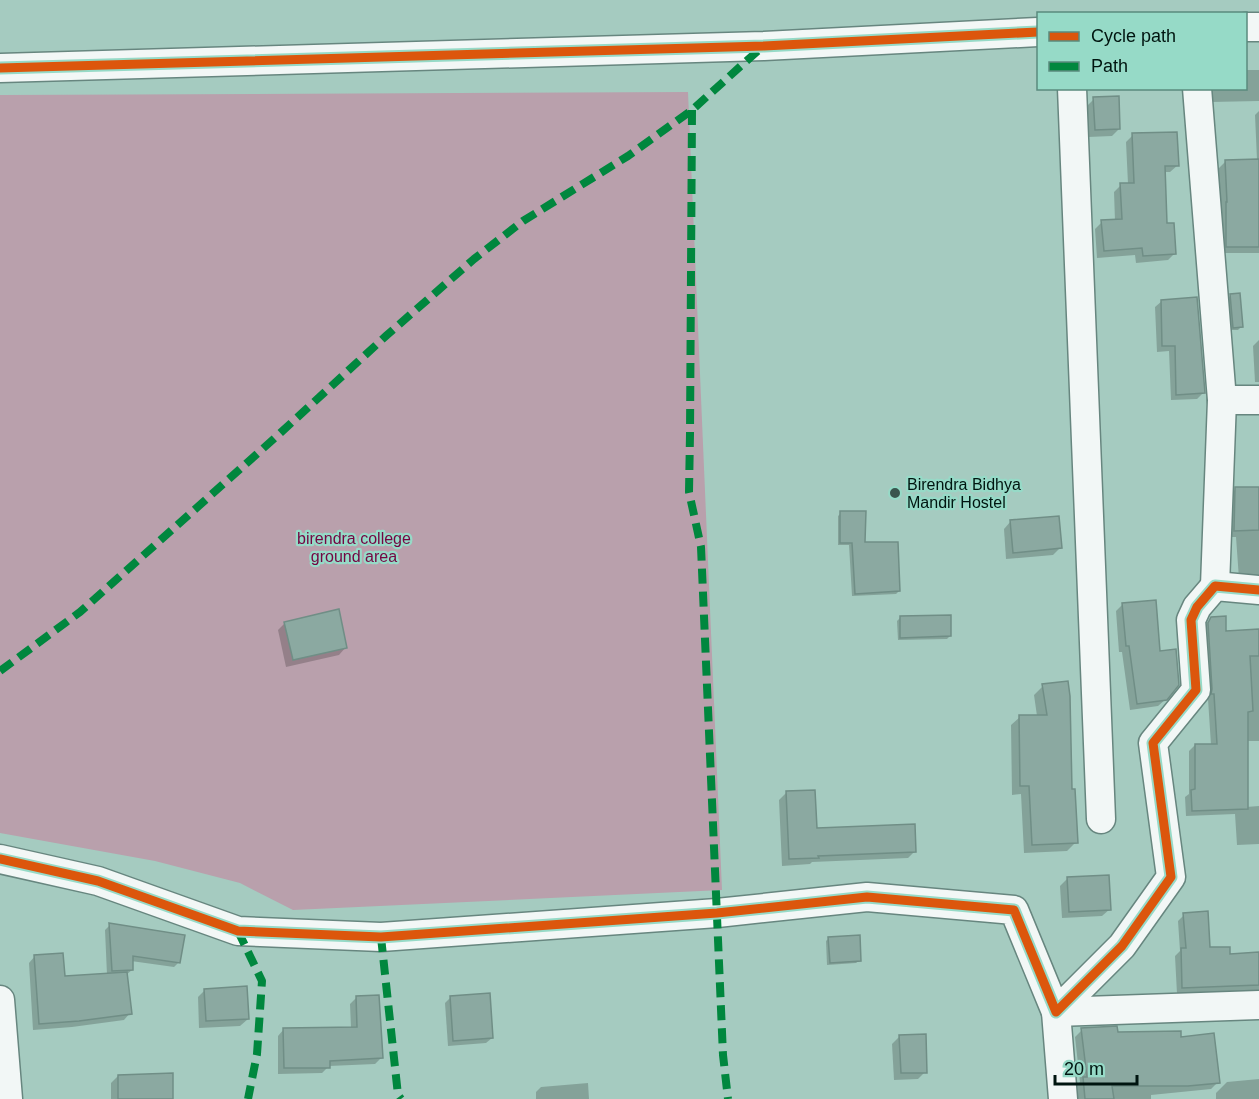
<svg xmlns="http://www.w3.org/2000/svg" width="1259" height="1099" font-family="Arial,sans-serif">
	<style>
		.green { fill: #b9a0ac }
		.shadow { fill: #0003 }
		.building { fill: #8ba9a1; stroke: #708e86; stroke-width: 1.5 }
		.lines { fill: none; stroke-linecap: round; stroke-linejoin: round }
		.minor-casing { stroke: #67867f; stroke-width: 31 }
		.minor { stroke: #f2f7f6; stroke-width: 28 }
		.quiet { stroke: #00873e; stroke-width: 8; stroke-dasharray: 15 8; stroke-linecap: butt }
		.cycleway-casing { stroke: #96dac7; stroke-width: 13 }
		.cycleway { stroke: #dc560c; stroke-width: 9 }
		.poi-dot { fill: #3a554e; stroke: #96dac7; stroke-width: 2 }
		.labels { text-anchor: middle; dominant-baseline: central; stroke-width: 4.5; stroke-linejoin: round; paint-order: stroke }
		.poi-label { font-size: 16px; fill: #001510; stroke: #96dac7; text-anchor: start }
		.park-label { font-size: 16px; fill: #740542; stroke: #96dac7 }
	</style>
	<rect width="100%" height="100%" fill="#a5cbc0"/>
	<path class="green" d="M 688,92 L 722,890 L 293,910 L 240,883 L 155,861 L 0,833 L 0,95 Z"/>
	<g class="shadow">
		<path d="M 1246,70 L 1259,70 L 1259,101 L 1211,102 L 1211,88 L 1246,88 Z"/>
		<path d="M 1094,99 L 1119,129 L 1112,136 L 1088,137 L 1087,106 Z"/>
		<path d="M 1259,111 L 1259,253 L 1220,253 L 1221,209 L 1218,169 L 1225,162 L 1257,160 L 1255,115 Z"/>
		<path d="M 1133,135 L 1178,165 L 1170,172 L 1164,172 L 1166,225 L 1175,253 L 1168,260 L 1136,263 L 1135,255 L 1097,258 L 1095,229 L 1102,222 L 1115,221 L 1114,192 L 1121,185 L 1128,184 L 1126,142 Z"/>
		<path d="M 1231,295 L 1241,327 L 1238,330 L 1230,330 L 1228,298 Z"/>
		<path d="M 1162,301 L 1203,393 L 1197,399 L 1171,400 L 1169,351 L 1157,352 L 1155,307 Z"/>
		<path d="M 1259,340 L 1259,382 L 1255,382 L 1253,346 Z"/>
		<path d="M 1259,488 L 1259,583 L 1239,579 L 1236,537 L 1227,537 L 1229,496 L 1236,489 Z"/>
		<path d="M 841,513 L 899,591 L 896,594 L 852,596 L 849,545 L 838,545 L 838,516 Z"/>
		<path d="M 1011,521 L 1060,548 L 1053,555 L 1006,559 L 1004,529 Z"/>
		<path d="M 1123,604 L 1159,652 L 1166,699 L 1158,706 L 1130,710 L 1122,652 L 1119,652 L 1116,611 Z"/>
		<path d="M 900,618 L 950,636 L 947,639 L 898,640 L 897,621 Z"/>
		<path d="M 1211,618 L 1225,632 L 1259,630 L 1259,741 L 1246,741 L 1246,807 L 1259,806 L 1259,844 L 1237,845 L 1235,814 L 1186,816 L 1185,797 L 1189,794 L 1189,751 L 1195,745 L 1211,745 L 1208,699 L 1206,699 L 1205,625 Z"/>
		<path d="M 285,623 L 346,647 L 339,655 L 286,667 L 278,630 Z"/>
		<path d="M 1043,686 L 1071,791 L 1076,842 L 1067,851 L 1024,853 L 1021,794 L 1012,795 L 1011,725 L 1020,717 L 1037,716 L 1034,695 Z"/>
		<path d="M 786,793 L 816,829 L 915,851 L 908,858 L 812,862 L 810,864 L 782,866 L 779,800 Z"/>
		<path d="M 1067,879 L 1110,909 L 1102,916 L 1062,918 L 1060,886 Z"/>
		<path d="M 1184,915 L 1209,949 L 1228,956 L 1259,954 L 1259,990 L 1177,994 L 1175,956 L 1180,951 L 1178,921 Z"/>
		<path d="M 110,925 L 179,962 L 174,967 L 131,961 L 132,970 L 126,975 L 130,1013 L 124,1020 L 72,1027 L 33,1030 L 29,963 L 35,956 L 63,978 L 107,975 L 105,930 Z"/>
		<path d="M 829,938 L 860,960 L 856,963 L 827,965 L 826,941 Z"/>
		<path d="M 205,990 L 248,1019 L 240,1026 L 199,1028 L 198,997 Z"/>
		<path d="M 357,997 L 381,1058 L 375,1064 L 329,1066 L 322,1073 L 278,1074 L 278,1036 L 284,1029 L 351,1028 L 350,1004 Z"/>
		<path d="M 451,997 L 492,1038 L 486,1043 L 448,1046 L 445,1003 Z"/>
		<path d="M 1082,1030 L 1179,1038 L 1218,1082 L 1211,1089 L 1151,1095 L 1151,1099 L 1078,1099 L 1077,1085 L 1080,1082 L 1075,1037 Z"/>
		<path d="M 900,1036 L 925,1072 L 918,1079 L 894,1080 L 892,1044 Z"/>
		<path d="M 118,1076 L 172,1099 L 111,1099 L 111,1083 Z"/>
		<path d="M 1259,1079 L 1259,1099 L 1216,1099 L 1216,1093 L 1227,1082 Z"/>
		<path d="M 588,1083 L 589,1099 L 536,1099 L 536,1092 L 541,1087 Z"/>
	</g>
	<g class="building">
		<path d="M 1119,96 L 1120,129 L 1095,130 L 1093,97 Z"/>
		<path d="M 1177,132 L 1179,166 L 1165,166 L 1167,223 L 1174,223 L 1176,254 L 1143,256 L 1142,248 L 1104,251 L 1101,220 L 1122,219 L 1120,183 L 1134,183 L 1132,133 Z"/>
		<path d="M 1259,159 L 1259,247 L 1226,247 L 1226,202 L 1227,202 L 1225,160 Z"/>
		<path d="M 1240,293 L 1243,327 L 1233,328 L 1230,294 Z"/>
		<path d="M 1197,297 L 1205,393 L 1176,395 L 1175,346 L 1162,346 L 1161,300 Z"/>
		<path d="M 1235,487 L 1259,487 L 1259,530 L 1234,531 Z"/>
		<path d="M 840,511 L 866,511 L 865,542 L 898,542 L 900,591 L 855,594 L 852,543 L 840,543 Z"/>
		<path d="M 1059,516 L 1062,548 L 1013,553 L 1010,520 Z"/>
		<path d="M 1156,600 L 1160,651 L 1176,649 L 1179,685 L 1167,700 L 1137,704 L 1129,646 L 1126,646 L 1122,603 Z"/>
		<path d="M 339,609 L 347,648 L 293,660 L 284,622 Z"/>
		<path d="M 951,615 L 951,636 L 900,638 L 900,616 Z"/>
		<path d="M 1226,616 L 1226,631 L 1259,629 L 1259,656 L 1250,656 L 1253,711 L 1248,712 L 1248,809 L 1192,811 L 1191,790 L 1195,789 L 1195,744 L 1217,744 L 1214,694 L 1211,694 L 1212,689 L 1208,623 L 1211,617 Z"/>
		<path d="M 1068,681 L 1070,696 L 1072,789 L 1075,789 L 1078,843 L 1032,845 L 1029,786 L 1020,786 L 1019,715 L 1047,715 L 1042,684 Z"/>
		<path d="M 815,790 L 817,828 L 915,824 L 916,852 L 818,856 L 819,858 L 789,859 L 786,791 Z"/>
		<path d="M 1109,875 L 1111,910 L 1069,912 L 1067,877 Z"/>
		<path d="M 1208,911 L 1210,947 L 1230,947 L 1230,954 L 1259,952 L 1259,985 L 1182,988 L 1181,948 L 1186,948 L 1183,913 Z"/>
		<path d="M 109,923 L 185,935 L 180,963 L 133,956 L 133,970 L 112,971 Z"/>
		<path d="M 860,935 L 861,961 L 830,963 L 828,937 Z"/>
		<path d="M 63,953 L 65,976 L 127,972 L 132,1014 L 79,1021 L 39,1024 L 34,955 Z"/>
		<path d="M 247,986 L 249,1019 L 206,1021 L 204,989 Z"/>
		<path d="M 490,993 L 493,1038 L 453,1041 L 450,996 Z"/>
		<path d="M 379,995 L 383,1058 L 330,1061 L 330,1068 L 284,1068 L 283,1028 L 357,1027 L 356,996 Z"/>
		<path d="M 1117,1026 L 1118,1032 L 1181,1031 L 1181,1037 L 1214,1033 L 1220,1083 L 1188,1086 L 1112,1086 L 1114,1099 L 1085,1099 L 1083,1077 L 1087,1077 L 1081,1028 Z"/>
		<path d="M 926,1034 L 927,1073 L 901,1073 L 899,1035 Z"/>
		<path d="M 173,1073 L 173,1099 L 118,1099 L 118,1075 Z"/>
	</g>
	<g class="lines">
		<g class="minor-casing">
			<g id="minor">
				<path d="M 1246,27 L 1259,27"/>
				<path d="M 0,68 L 764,46 L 1038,32"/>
				<path d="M 1072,88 L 1101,819"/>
				<path d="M 1197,88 L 1222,400 L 1215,586"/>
				<path d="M 1222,400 L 1259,400"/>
				<path d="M 0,859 L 98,881 L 238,931 L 381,937 L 717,913 L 867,897 L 1014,910 L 1056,1012 L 1122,946 L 1171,877 L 1153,743 L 1196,690 L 1191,620 L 1197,607 L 1215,586 L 1259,590"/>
				<path d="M 0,1000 L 8,1099"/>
				<path d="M 1063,1099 L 1056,1012 L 1259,1005"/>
			</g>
		</g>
		<use href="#minor" class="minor"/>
		<g class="quiet">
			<path d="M 692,110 L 690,434 L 689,492 L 701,547 L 723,1055 L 728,1099"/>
			<path d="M 0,671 L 80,612 L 277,436 L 387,335 L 474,259 L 523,221 L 628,156 L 692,110 L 762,47"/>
			<path d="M 238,931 L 262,981 L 257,1054 L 248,1099"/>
			<path d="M 381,937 L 398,1095 L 401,1099"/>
		</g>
		<g class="cycleway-casing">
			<g id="cycleway">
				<path d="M 0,68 L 764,46 L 1038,32"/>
				<path d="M 0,859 L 98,881 L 238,931 L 381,937 L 717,913 L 867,897 L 1014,910 L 1056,1012 L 1122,946 L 1171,877 L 1153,743 L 1196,690 L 1191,620 L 1197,607 L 1215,586 L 1259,590"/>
			</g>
		</g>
		<use href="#cycleway" class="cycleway"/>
	</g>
	<circle class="poi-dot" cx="895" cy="493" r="6"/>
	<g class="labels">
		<g class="poi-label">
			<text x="907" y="484">Birendra Bidhya<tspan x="907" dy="18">Mandir Hostel</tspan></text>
		</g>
		<g class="park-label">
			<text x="354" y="538">birendra college<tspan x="354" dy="18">ground area</tspan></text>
		</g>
	</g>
	<rect x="1037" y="12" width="210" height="78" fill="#96dac7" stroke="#5a8b7e" stroke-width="1.5"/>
	<rect x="1049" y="32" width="30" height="9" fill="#dc560c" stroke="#5a8b7e" stroke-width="1.5"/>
	<text x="1091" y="42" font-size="18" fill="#001510">Cycle path</text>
	<rect x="1049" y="62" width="30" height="9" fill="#00873e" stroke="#5a8b7e" stroke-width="1.5"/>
	<text x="1091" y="72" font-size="18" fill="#001510">Path</text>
	<path d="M1055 1075v9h82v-9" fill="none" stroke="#001510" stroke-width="3"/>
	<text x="1064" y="1075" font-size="18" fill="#001510" stroke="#96dac7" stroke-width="4.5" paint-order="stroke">20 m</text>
</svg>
